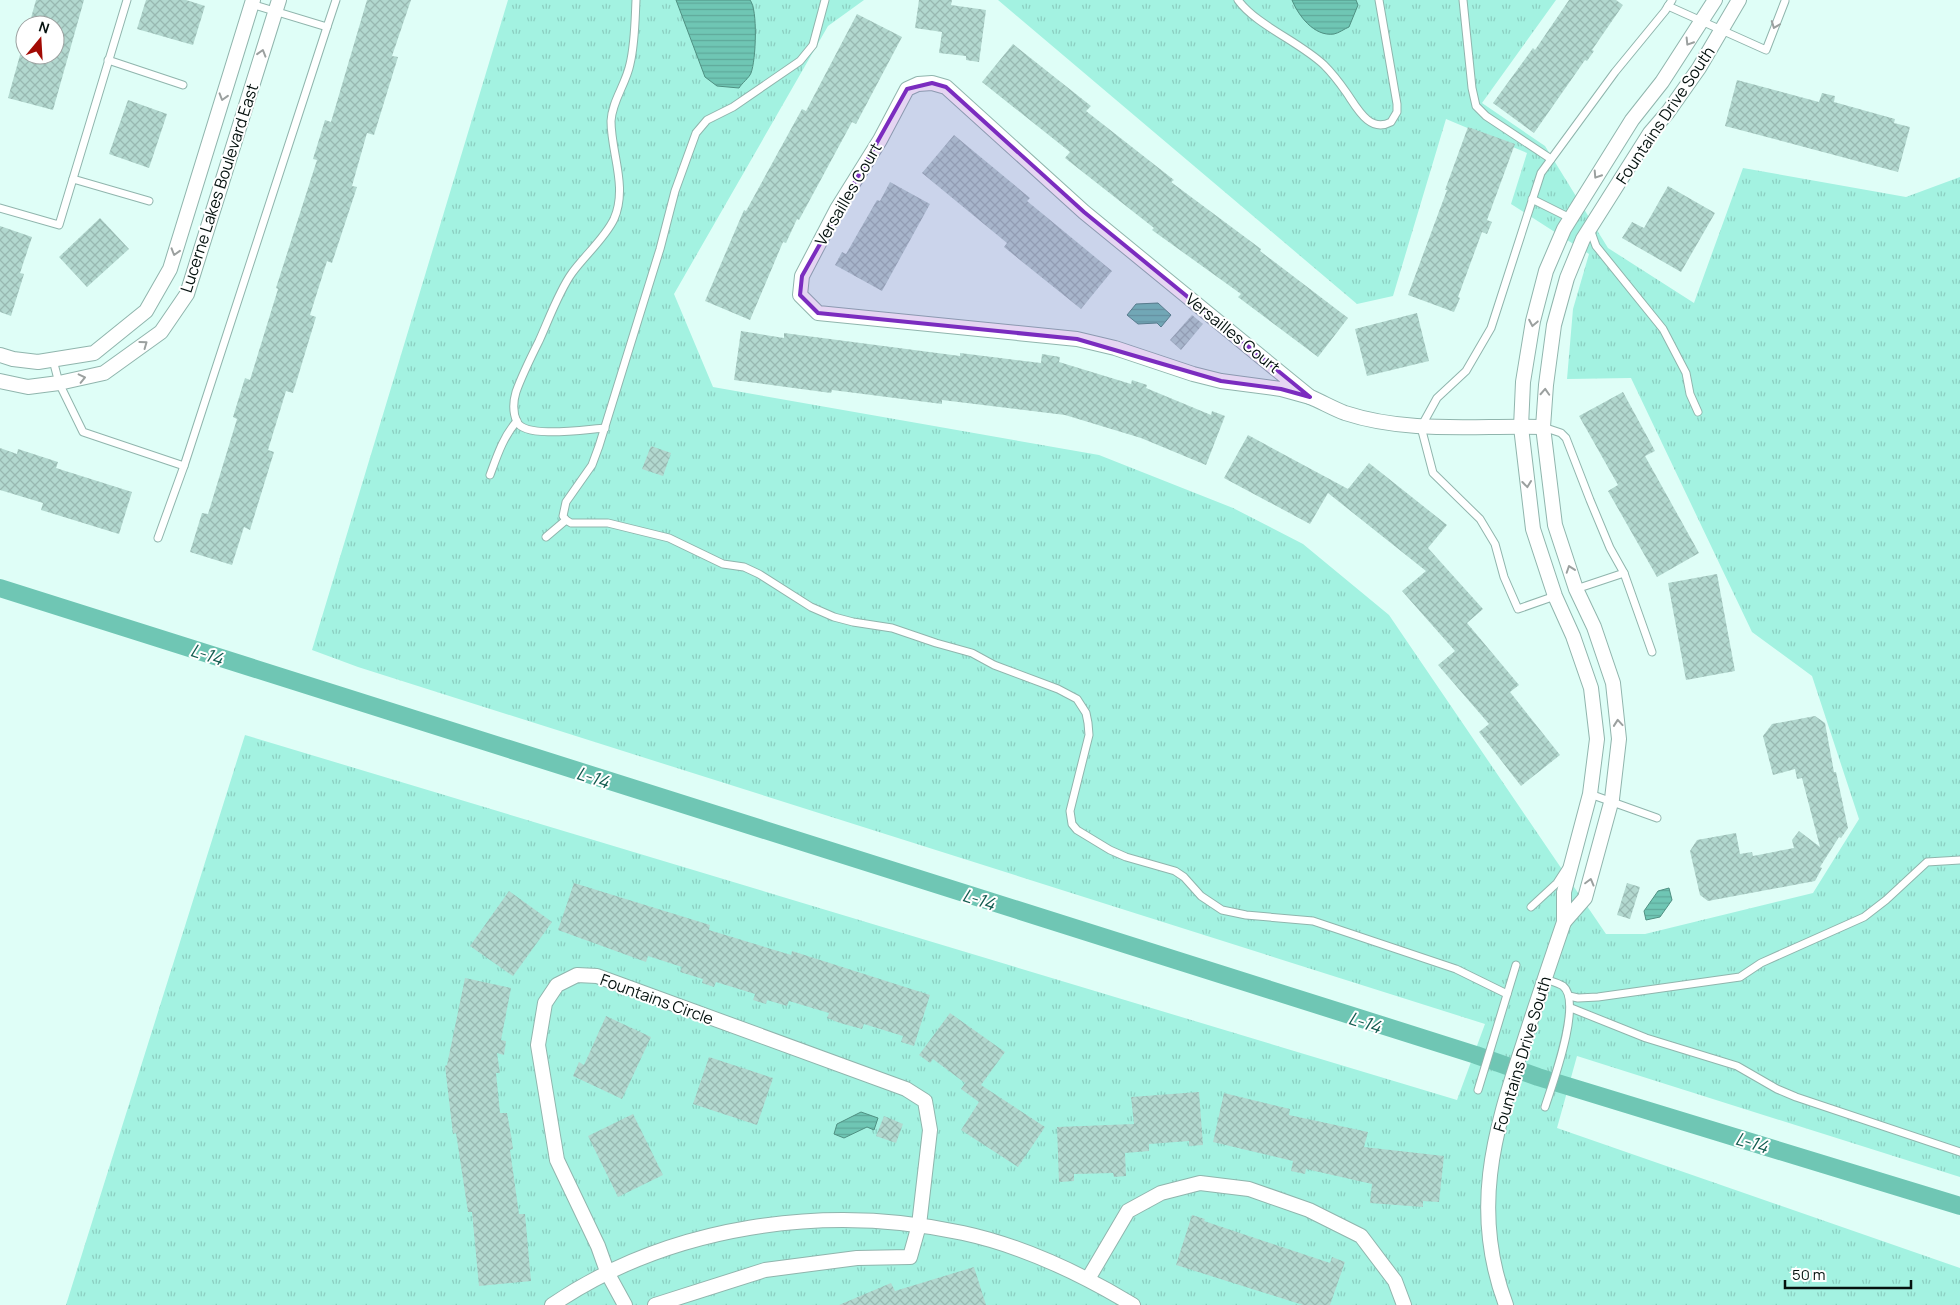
<svg xmlns="http://www.w3.org/2000/svg" width="1960" height="1305" font-family="Manrope,sans-serif">
	<style>
		.grass { fill: url(#grass-tufts) }
		.water { fill: url(#water-rules); stroke: #4f9082 }
		.lines { fill: none; stroke-linecap: round; stroke-linejoin: round }
		.canal { stroke: #6fc6b4; stroke-width: 18 }
		.building { fill: url(#building-cross-hatch) }
		.service-casing { stroke: #90b5ad; stroke-width: 9 }
		.minor-casing { stroke: #90b5ad; stroke-width: 16 }
		.service { stroke: #fff; stroke-width: 7 }
		.minor { stroke: #fff; stroke-width: 14 }
		.oneway { stroke: #9ba09f }
		.marked { fill: #7b2cbf; fill-opacity: 0.2; stroke: #7b2cbf; stroke-width: 4; stroke-linejoin: round }
		.labels { text-anchor: middle; dominant-baseline: central; stroke-width: 4; stroke-linejoin: round; paint-order: stroke }
		.street-label { font-size: 16px; fill: #05120f; stroke: #fff }
		.water-label { font-size: 18px; font-style: italic; fill: #135c50; stroke: #fff }
	</style>
	<defs>
		<pattern id="grass-tufts" width="24" height="20" patternUnits="userSpaceOnUse" patternTransform="scale(1.25)"><rect width="24" height="20" fill="#a3f2e1"/><path d="M3 7l-1-3M5 7V3M7 7l1-3M15 17l-1-3M17 17v-4M19 17l1-3" fill="none" stroke="#8bcec0"/></pattern>
		<pattern id="water-rules" width="6" height="5" patternUnits="userSpaceOnUse" patternTransform="scale(1.25)"><rect width="6" height="5" fill="#6fc6b4"/><path d="M0 2.5h6" fill="none" stroke="#5fa99a"/></pattern>
		<pattern id="building-cross-hatch" width="8" height="8" patternUnits="userSpaceOnUse" patternTransform="scale(1.25)"><rect width="8" height="8" fill="#b2d8cf"/><path d="M0 0l8 8M0 8l8-8" fill="none" stroke="#98b8b1"/></pattern>
	</defs>
	<rect width="100%" height="100%" fill="#dffef7"/>
	<path class="grass" d="M 508,0 L 864,0 L 828,26 L 674,294 L 713,387 L 1099,455 L 1233,508 L 1303,544 L 1389,615 L 1606,934 L 1645,934 L 1813,893 L 1859,819 L 1812,676 L 1752,632 L 1631,378 L 1567,379 L 1573,309 L 1589,254 L 1511,204 L 1527,153 L 1446,119 L 1393,296 L 1357,304 L 998,0 L 1556,0 L 1482,103 L 1545,146 L 1608,248 L 1694,303 L 1743,168 L 1906,197 L 1960,177 L 1960,1177 L 1577,1056 L 1557,1128 L 1960,1268 L 1960,1305 L 66,1305 L 245,735 L 1457,1100 L 1485,1024 L 358,667 L 312,650 Z"/>
	<g class="water">
		<path d="M 676,0 L 750,0 C 758,9 756,60 751,73 C 749,78 742,83 739,88 L 717,86 L 705,77 Z"/>
		<path d="M 1292,0 L 1356,0 L 1358,5 L 1349,27 C 1344,29 1339,33 1334,34 C 1314,37 1298,15 1292,0 Z"/>
		<path d="M 1158,303 L 1171,315 L 1161,327 L 1157,323 L 1138,324 L 1127,315 L 1136,304 Z"/>
		<path d="M 1669,888 L 1672,900 L 1660,917 L 1646,920 L 1644,911 L 1658,891 Z"/>
		<path d="M 861,1112 L 878,1118 L 874,1130 L 867,1127 L 844,1138 L 834,1134 L 837,1124 Z"/>
	</g>
	<g class="lines">
		<path class="canal" d="M 0,588 L 1476,1055 L 1538,1077 L 1960,1206"/>
	</g>
	<g class="building">
		<path d="M 36,0 L 84,0 L 53,110 L 8,98 L 20,55 L 55,55 L 55,25 L 29,25 Z"/>
		<path d="M 146,0 L 186,0 L 205,6 L 193,45 L 137,29 Z"/>
		<path d="M 367,0 L 411,0 L 392,56 L 398,57 L 374,135 L 367,133 L 352,186 L 357,187 L 332,263 L 327,261 L 310,315 L 316,317 L 293,393 L 286,391 L 268,450 L 274,452 L 250,530 L 244,527 L 232,565 L 190,552 L 202,513 L 208,514 L 237,419 L 233,417 L 245,378 L 250,380 L 278,289 L 276,288 L 317,160 L 313,159 L 325,120 L 331,122 Z"/>
		<path d="M 919,0 L 952,0 L 951,5 L 986,10 L 979,62 L 966,60 L 966,56 L 939,53 L 942,32 L 915,28 Z"/>
		<path d="M 1569,0 L 1616,0 L 1623,5 L 1592,50 L 1594,51 L 1587,61 L 1585,60 L 1534,133 L 1493,103 L 1533,48 L 1535,50 Z"/>
		<path d="M 857,14 L 902,37 L 856,124 L 852,122 L 799,220 L 797,219 L 786,243 L 783,242 L 750,320 L 705,301 L 744,210 L 746,211 L 802,109 L 806,111 Z"/>
		<path d="M 1013,44 L 1091,106 L 1086,111 L 1174,180 L 1171,182 L 1261,249 L 1260,251 L 1348,318 L 1318,357 L 1238,297 L 1241,294 L 1152,230 L 1154,228 L 1065,158 L 1070,152 L 982,82 Z"/>
		<path d="M 1737,80 L 1819,102 L 1822,93 L 1835,96 L 1834,102 L 1895,119 L 1894,123 L 1910,127 L 1898,172 L 1725,126 Z"/>
		<path d="M 128,100 L 167,114 L 149,168 L 109,154 Z"/>
		<path d="M 1468,127 L 1515,144 L 1487,220 L 1492,222 L 1487,234 L 1482,232 L 1458,297 L 1460,298 L 1454,312 L 1408,295 L 1447,190 L 1445,190 Z"/>
		<path d="M 954,135 L 1030,198 L 1027,201 L 1112,271 L 1081,309 L 1004,247 L 1007,243 L 922,173 Z"/>
		<path d="M 890,182 L 930,204 L 882,291 L 835,265 L 842,252 L 846,254 L 877,200 L 880,201 Z"/>
		<path d="M 1668,186 L 1715,213 L 1681,272 L 1622,238 L 1632,222 L 1644,228 Z"/>
		<path d="M 100,218 L 129,249 L 87,287 L 59,257 Z"/>
		<path d="M 0,226 L 32,237 L 20,273 L 24,274 L 11,316 L 0,312 Z"/>
		<path d="M 1417,313 L 1429,361 L 1367,376 L 1355,329 Z"/>
		<path d="M 1192,315 L 1203,324 L 1181,350 L 1170,340 Z"/>
		<path d="M 741,331 L 784,338 L 784,333 L 960,356 L 960,353 L 1041,363 L 1042,354 L 1060,357 L 1059,362 L 1131,384 L 1132,380 L 1147,385 L 1146,388 L 1211,415 L 1212,411 L 1225,416 L 1206,465 L 1141,438 L 1065,415 L 942,400 L 942,404 L 832,390 L 831,393 L 734,380 Z"/>
		<path d="M 1623,392 L 1655,451 L 1645,456 L 1699,553 L 1657,577 L 1608,491 L 1618,485 L 1579,416 Z"/>
		<path d="M 1248,435 L 1348,489 L 1369,463 L 1447,525 L 1428,548 L 1483,609 L 1467,623 L 1519,685 L 1510,692 L 1560,755 L 1521,786 L 1479,732 L 1489,724 L 1438,665 L 1455,651 L 1402,591 L 1426,571 L 1328,493 L 1310,524 L 1224,478 Z"/>
		<path d="M 651,446 L 671,453 L 663,476 L 642,469 Z"/>
		<path d="M 0,448 L 17,454 L 18,449 L 58,462 L 56,468 L 132,492 L 119,534 L 41,510 L 43,503 L 0,490 Z"/>
		<path d="M 1717,574 L 1735,671 L 1686,680 L 1668,583 Z"/>
		<path d="M 1815,716 L 1825,723 L 1834,772 L 1836,772 L 1848,828 L 1841,838 L 1839,837 L 1820,867 L 1822,868 L 1815,881 L 1708,901 L 1700,895 L 1690,851 L 1697,840 L 1736,833 L 1740,854 L 1752,852 L 1753,856 L 1794,848 L 1792,840 L 1799,831 L 1820,847 L 1802,778 L 1797,779 L 1795,769 L 1773,775 L 1763,736 L 1772,724 Z"/>
		<path d="M 574,883 L 710,925 L 709,930 L 791,955 L 792,951 L 930,995 L 914,1046 L 901,1042 L 903,1036 L 864,1024 L 862,1029 L 840,1023 L 827,1018 L 829,1013 L 789,1001 L 787,1006 L 767,1000 L 766,1004 L 753,1000 L 755,994 L 716,982 L 714,987 L 702,983 L 703,979 L 680,972 L 682,967 L 648,956 L 646,962 L 558,930 Z"/>
		<path d="M 1627,883 L 1640,887 L 1630,919 L 1617,915 Z"/>
		<path d="M 509,891 L 552,922 L 513,976 L 470,946 Z"/>
		<path d="M 465,978 L 511,988 L 501,1040 L 506,1041 L 504,1055 L 497,1053 L 500,1073 L 496,1073 L 500,1113 L 507,1113 L 511,1135 L 513,1149 L 510,1150 L 519,1214 L 525,1214 L 531,1281 L 479,1286 L 472,1212 L 468,1212 L 456,1133 L 453,1134 L 445,1066 L 447,1065 Z"/>
		<path d="M 950,1013 L 1005,1052 L 981,1085 L 1045,1127 L 1018,1167 L 961,1130 L 979,1102 L 961,1089 L 965,1083 L 933,1059 L 930,1063 L 919,1055 Z"/>
		<path d="M 606,1016 L 651,1037 L 622,1099 L 573,1076 L 579,1062 L 584,1065 Z"/>
		<path d="M 709,1057 L 773,1078 L 757,1125 L 693,1104 Z"/>
		<path d="M 1199,1092 L 1203,1145 L 1189,1146 L 1189,1141 L 1149,1144 L 1149,1151 L 1125,1153 L 1126,1176 L 1114,1177 L 1113,1173 L 1074,1174 L 1074,1181 L 1059,1182 L 1057,1127 L 1134,1124 L 1131,1097 Z"/>
		<path d="M 1224,1093 L 1290,1109 L 1289,1115 L 1368,1132 L 1364,1147 L 1444,1156 L 1439,1202 L 1423,1201 L 1423,1207 L 1370,1203 L 1372,1184 L 1306,1169 L 1305,1174 L 1291,1171 L 1293,1161 L 1213,1142 Z"/>
		<path d="M 633,1114 L 663,1175 L 618,1197 L 588,1136 Z"/>
		<path d="M 884,1116 L 903,1124 L 896,1143 L 876,1136 Z"/>
		<path d="M 1192,1215 L 1205,1219 L 1204,1221 L 1330,1263 L 1332,1257 L 1345,1262 L 1330,1305 L 1303,1305 L 1176,1265 Z"/>
		<path d="M 974,1267 L 986,1305 L 839,1305 L 891,1283 L 895,1291 Z"/>
	</g>
	<g class="lines">
		<g class="service-casing">
			<g id="service">
				<path d="M 825,0 L 813,45 L 800,61 L 733,107 L 707,120 L 696,133 L 675,191 L 660,249 L 599,446 L 592,465 L 566,502 L 563,516 L 566,520 L 571,523 L 608,523 L 669,538 L 723,564 L 744,567 L 759,574 L 811,607 L 834,617 L 853,622 L 892,628 L 936,643 L 972,653 L 994,665 L 1058,689 L 1077,699 L 1086,713 L 1088,723 L 1089,735 L 1070,811 L 1072,824 L 1077,830 L 1110,850 L 1126,857 L 1175,871 L 1184,877 L 1201,896 L 1222,910 L 1246,915 L 1313,921 L 1456,969 L 1507,994"/>
				<path d="M 1238,0 C 1256,25 1300,42 1324,65 C 1332,73 1339,82 1346,92 C 1356,106 1369,134 1391,122 L 1397,112 L 1397,104 L 1379,0"/>
				<path d="M 1463,0 L 1472,88 L 1476,106 L 1486,116 L 1551,159"/>
				<path d="M 251,4 L 327,27 L 336,0"/>
				<path d="M 1668,6 L 1766,50 L 1785,1"/>
				<path d="M 108,60 L 183,85"/>
				<path d="M 73,179 L 149,201"/>
				<path d="M 1532,199 L 1570,218"/>
				<path d="M 0,208 L 59,225 L 127,0"/>
				<path d="M 1590,229 L 1596,246 L 1663,329 L 1686,373 L 1690,394 L 1698,412"/>
				<path d="M 53,360 L 59,383 L 83,432 L 184,466"/>
				<path d="M 1543,427 L 1561,433 L 1566,438 L 1590,500 L 1610,548 L 1624,573"/>
				<path d="M 605,428 C 587,429 526,439 517,422 C 513,413 513,402 516,392 C 522,375 531,357 539,341 C 549,319 559,291 572,273 C 585,255 605,238 614,219 C 628,187 611,153 611,121 C 612,101 626,84 630,64 C 635,43 635,21 636,0"/>
				<path d="M 490,475 C 497,456 503,437 517,421"/>
				<path d="M 546,537 L 566,520"/>
				<path d="M 158,538 L 184,466 L 327,27"/>
				<path d="M 1576,589 L 1624,573 L 1652,652"/>
				<path d="M 1555,596 L 1518,609 L 1504,577 L 1495,544 L 1480,519 L 1433,473 L 1421,427 L 1437,398 L 1466,371 L 1491,328 L 1541,173 L 1615,72 L 1665,11 L 1672,0"/>
				<path d="M 1590,794 L 1657,818"/>
				<path d="M 1531,907 L 1557,883 L 1566,869"/>
				<path d="M 1545,979 C 1550,981 1558,983 1563,986 C 1583,1002 1552,1085 1545,1107"/>
				<path d="M 1569,996 L 1578,998 L 1598,997 L 1740,977 L 1761,963 L 1864,917 L 1886,900 L 1927,862 L 1960,860"/>
				<path d="M 1571,1008 L 1646,1038 L 1737,1066 L 1777,1089 L 1796,1097 L 1960,1152"/>
				<path d="M 1478,1090 L 1516,965"/>
			</g>
		</g>
		<g class="minor-casing">
			<g id="minor">
				<path d="M 932,83 L 946,87 L 1084,212 L 1310,397 L 1281,389 L 1221,381 L 1193,374 L 1115,348 L 1077,339 L 818,313 L 800,295 L 802,276 L 837,209 L 880,140 L 907,89 L 918,84 Z"/>
				<path d="M 0,355 L 13,359 L 38,362 L 94,353 L 146,311 L 170,269 L 253,0"/>
				<path d="M 0,381 L 28,387 L 59,383 L 104,373 L 161,332 L 187,294 L 279,0"/>
				<path d="M 1310,397 C 1322,402 1334,409 1345,413 C 1409,434 1477,425 1543,427"/>
				<path d="M 1564,922 L 1585,898 L 1612,799 L 1619,739 L 1613,683 L 1594,627 L 1576,589 L 1555,525 L 1543,427 L 1546,385 L 1554,325 L 1567,278 L 1583,239 L 1650,133 L 1668,112 L 1699,68 L 1739,0"/>
				<path d="M 1088,1279 L 1128,1211 L 1161,1193 L 1200,1183 L 1249,1189 L 1309,1210 L 1361,1236 L 1395,1281 L 1404,1305"/>
				<path d="M 552,1305 C 670,1225 825,1203 963,1233 C 1023,1246 1080,1273 1133,1305"/>
				<path d="M 625,1305 L 608,1274 L 598,1246 L 557,1160 L 538,1045 L 545,1003 L 557,985 L 577,975 L 597,976 L 906,1089 L 925,1101 L 930,1130 L 919,1225 L 910,1257 L 857,1258 L 765,1270 L 655,1305"/>
				<path d="M 1506,1305 C 1471,1212 1493,1135 1523,1045 C 1536,1004 1550,963 1564,922 L 1564,892 L 1590,794 L 1597,739 L 1591,688 L 1573,636 L 1555,596 L 1533,529 L 1521,427 L 1523,382 L 1533,321 L 1546,271 L 1564,229 L 1632,120 L 1662,82 L 1715,0"/>
			</g>
		</g>
		<use href="#service" class="service"/>
		<use href="#minor" class="minor"/>
	</g>
	<defs><path id="oneway-chevron" d="M-2-3.5L2.5 0L-2 3.5" fill="none" stroke-width="1.6" stroke-linecap="round" stroke-linejoin="round" transform="scale(1.25)"/></defs>
	<g class="oneway">
		<use href="#oneway-chevron" transform="translate(1775 25) rotate(111)"/>
		<use href="#oneway-chevron" transform="translate(1689 42) rotate(122)"/>
		<use href="#oneway-chevron" transform="translate(262 53) rotate(-73)"/>
		<use href="#oneway-chevron" transform="translate(223 97) rotate(107)"/>
		<use href="#oneway-chevron" transform="translate(1597 175) rotate(123)"/>
		<use href="#oneway-chevron" transform="translate(175 252) rotate(107)"/>
		<use href="#oneway-chevron" transform="translate(1533 323) rotate(101)"/>
		<use href="#oneway-chevron" transform="translate(144 344) rotate(-36)"/>
		<use href="#oneway-chevron" transform="translate(82 378) rotate(-13)"/>
		<use href="#oneway-chevron" transform="translate(1545 392) rotate(-87)"/>
		<use href="#oneway-chevron" transform="translate(1527 484) rotate(83)"/>
		<use href="#oneway-chevron" transform="translate(1570 569) rotate(-109)"/>
		<use href="#oneway-chevron" transform="translate(1618 723) rotate(-95)"/>
		<use href="#oneway-chevron" transform="translate(1590 882) rotate(-75)"/>
	</g>
	<path class="marked" d="M 932,83 L 946,87 L 1084,212 L 1310,397 L 1281,389 L 1221,381 L 1077,339 L 818,313 L 800,295 L 802,276 L 907,89 Z"/>
	<g class="labels">
		<g class="street-label">
			<text transform="translate(1665 115) rotate(-56)">Fountains Drive South</text>
			<text transform="translate(219 188) rotate(-72)">Lucerne Lakes Boulevard East</text>
			<text transform="translate(848 194) rotate(-60)">Versailles Court</text>
			<text transform="translate(1233 333) rotate(39)">Versailles Court</text>
			<text transform="translate(657 999) rotate(20)">Fountains Circle</text>
			<text transform="translate(1522 1054) rotate(-73)">Fountains Drive South</text>
		</g>
		<g class="water-label">
			<text transform="translate(207 654) rotate(18)">L-14</text>
			<text transform="translate(593 777) rotate(18)">L-14</text>
			<text transform="translate(979 899) rotate(18)">L-14</text>
			<text transform="translate(1365 1022) rotate(18)">L-14</text>
			<text transform="translate(1752 1142) rotate(17)">L-14</text>
		</g>
	</g>
	<g transform="translate(40 40) rotate(18)"><circle r="24" fill="#ffffff" stroke="#9ba09f"/>
	<path d="M0-4L9 19L0 12L-9 19Z" fill="#a20a04"/>
	<text y="-8" font-size="14" font-weight="bold" text-anchor="middle" fill="#05120f">N</text>
	</g>
	<path d="M1785 1280v8h126v-8" fill="none" stroke="#05120f" stroke-width="2.5"/>
	<text x="1792" y="1280" font-size="15" fill="#05120f" stroke="#ffffff" stroke-width="4" paint-order="stroke">50 m</text>
</svg>
